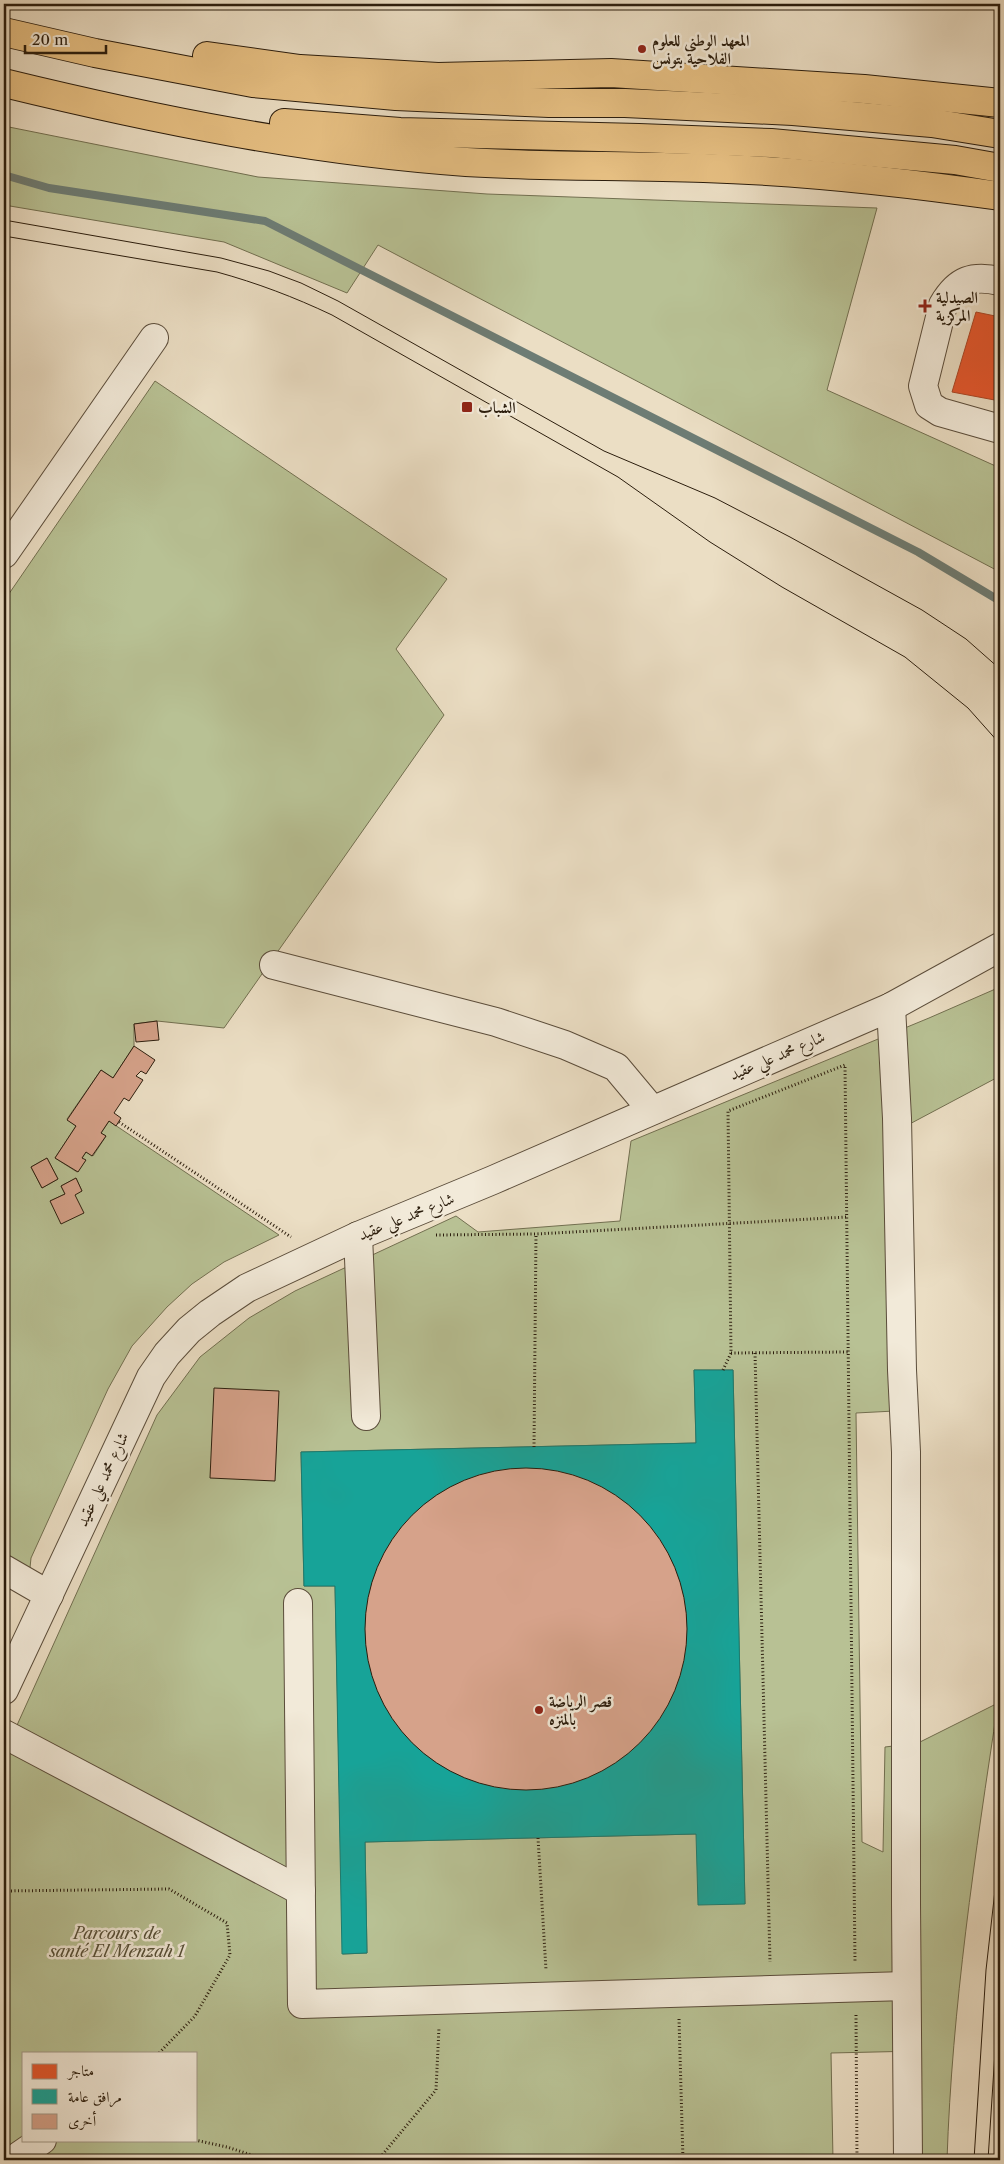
<svg xmlns="http://www.w3.org/2000/svg" width="1004" height="2164" font-family="'Libre Caslon Text',Amiri,serif">
	<style>
		.green { fill: #b8c194; stroke: #726f50; fill-rule: evenodd }
		.shops { fill: #e4572e; stroke: #ac4624 }
		.public { fill: #17a398; stroke: #1d7b6e }
		.lines { fill: none; stroke-linecap: round; stroke-linejoin: round }
		.stream { stroke: #6d7c74; stroke-width: 8 }
		.building { fill: #d6a28a; stroke: #2b1d0d }
		.minor-casing { stroke: #5b4d3b; stroke-width: 30 }
		.highway-casing { stroke: #2b1d0d; stroke-width: 30 }
		.path { stroke: #2b1d0d; stroke-width: 3; stroke-dasharray: 1 2.5; stroke-linecap: butt }
		.minor { stroke: #f2ead9; stroke-width: 28 }
		.highway { stroke: #e6bf82; stroke-width: 28 }
		.tram { stroke: #2b1d0d; stroke-width: 1 }
		.poi-dot { fill: #8f2418; stroke: #f2ead9; stroke-width: 2 }
		.labels { text-anchor: middle; dominant-baseline: central; stroke-width: 5; stroke-linejoin: round; paint-order: stroke }
		.poi-label { font-size: 16px; font-weight: bold; fill: #2b1d0d; stroke: #f2ead9; text-anchor: start }
		.street-label { font-size: 16px; fill: #2b1d0d; stroke: #f2ead9 }
		.park-label { font-size: 16px; font-style: italic; fill: #554e36; stroke: #f2ead9 }
	</style>
	<rect width="100%" height="100%" fill="#ebdec4"/>
	<filter id="stains"><feTurbulence type="fractalNoise" baseFrequency=".004" numOctaves="4"/><feColorMatrix values="0 0 0 0 .2 0 0 0 0 .09 0 0 0 0 .02 0 0 0 .5 -.17"/></filter>
	<radialGradient id="worn" r=".72"><stop offset=".6" stop-color="#630" stop-opacity="0"/><stop offset="1" stop-color="#630" stop-opacity=".3"/></radialGradient>
	<g class="green">
		<path d="M 4,126 L 258,177 L 487,194 L 877,208 L 827,390 L 1000,468 L 1000,572 L 378,245 L 347,293 L 224,242 L 4,205 Z"/>
		<path d="M 155,381 L 447,579 L 396,649 L 444,715 L 224,1028 L 157,1021 L 134,1024 L 134,1046 L 113,1078 L 101,1070 L 67,1119 L 76,1126 L 55,1158 L 77,1172 L 85,1161 L 82,1158 L 86,1152 L 93,1156 L 106,1136 L 101,1133 L 109,1121 L 279,1235 L 224,1262 L 192,1284 L 167,1307 L 132,1346 L 108,1389 L 31,1558 L 27,1597 L 4,1584 L 4,601 ZM 47,1158 L 58,1179 L 42,1188 L 31,1167 ZM 76,1178 L 82,1191 L 50,1201 L 65,1194 L 61,1186 Z"/>
		<path d="M 1000,987 L 1000,1076 L 904,1127 L 914,1410 L 856,1413 L 862,1842 L 883,1852 L 885,1747 L 918,1743 L 998,1703 C 975,1855 952,2007 947,2160 L 922,2160 L 919,2051 L 831,2053 L 833,2160 L 4,2160 L 4,1754 L 157,1415 L 200,1357 L 249,1318 L 295,1291 L 456,1216 L 478,1232 L 620,1221 L 631,1141 L 929,1018 ZM 694,1370 L 733,1370 L 745,1904 L 696,1834 L 365,1842 L 367,1953 L 343,1954 L 335,1586 L 304,1586 L 301,1452 L 696,1443 ZM 24,2053 L 196,2053 L 196,2140 L 24,2140 Z"/>
	</g>
	<path class="shops" d="M 976,312 L 1000,317 L 1000,401 L 952,392 Z"/>
	<path class="public" d="M 694,1370 L 733,1370 L 745,1904 L 698,1905 L 696,1834 L 365,1842 L 367,1953 L 342,1954 L 335,1586 L 304,1586 L 301,1452 L 696,1443 Z"/>
	<g class="lines">
		<path class="stream" d="M 4,175 L 49,188 L 265,221 L 918,552 L 1000,601"/>
	</g>
	<g class="building">
		<path d="M 157,1021 L 159,1040 L 136,1042 L 134,1024 Z"/>
		<path d="M 134,1046 L 155,1060 L 146,1074 L 141,1071 L 136,1076 L 143,1080 L 129,1101 L 124,1098 L 114,1113 L 121,1118 L 116,1126 L 109,1121 L 101,1133 L 106,1136 L 92,1156 L 86,1152 L 82,1158 L 86,1160 L 78,1172 L 55,1158 L 76,1126 L 67,1120 L 101,1070 L 113,1078 Z"/>
		<path d="M 47,1158 L 58,1179 L 42,1188 L 31,1167 Z"/>
		<path d="M 76,1178 L 82,1191 L 75,1195 L 84,1213 L 61,1224 L 50,1201 L 65,1194 L 61,1186 Z"/>
		<path d="M 214,1388 L 279,1391 L 275,1481 L 210,1478 Z"/>
		<circle cx="526" cy="1629" r="161"/>
	</g>
	<g class="lines">
		<g class="minor-casing">
			<g id="minor">
				<path d="M 1000,281 C 973,275 958,279 943,305 L 923,386 L 929,405 L 940,412 L 1000,429"/>
				<path d="M 4,554 L 154,338"/>
				<path d="M 274,965 L 496,1022 L 565,1045 L 616,1067 L 652,1110"/>
				<path d="M 891,1007 L 897,1118 L 902,1370 L 906,1452 L 906,1904 L 908,2160"/>
				<path d="M 358,1236 L 366,1416"/>
				<path d="M 4,1569 L 49,1595"/>
				<path d="M 298,1603 L 302,2004 L 906,1986"/>
				<path d="M 4,1690 L 151,1377 L 167,1354 L 189,1330 L 210,1313 L 247,1288 L 358,1236 L 493,1180 L 891,1007 L 1000,947"/>
				<path d="M 4,1734 L 301,1891"/>
				<path d="M 13,2160 L 42,2140"/>
			</g>
		</g>
		<g class="highway-casing">
			<g id="highway">
				<path d="M 4,32 L 95,53 L 253,83 L 396,96 L 549,103 L 625,103 L 793,111 L 932,123 L 1000,134"/>
				<path d="M 207,56 L 300,69 L 438,77 L 611,73 L 864,89 L 1000,103"/>
				<path d="M 4,83 C 156,120 310,151 466,162 C 545,167 625,165 704,168 C 803,171 902,182 1000,196"/>
				<path d="M 284,123 L 400,132 L 639,138 L 771,143 L 955,160 L 1000,168"/>
			</g>
		</g>
		<g class="path">
			<path d="M 119,1122 L 291,1237"/>
			<path d="M 436,1235 L 536,1234 L 847,1217"/>
			<path d="M 731,1353 L 848,1352"/>
			<path d="M 755,1353 L 770,1962"/>
			<path d="M 723,1370 L 731,1353 L 728,1111 L 845,1065 L 855,1961"/>
			<path d="M 534,1447 L 536,1234"/>
			<path d="M 538,1838 L 546,1970"/>
			<path d="M 4,1891 L 169,1889 L 227,1923 L 230,1955 L 195,2016 L 159,2053"/>
			<path d="M 856,2015 L 857,2160"/>
			<path d="M 679,2019 L 683,2160"/>
			<path d="M 195,2140 L 227,2147 L 267,2160"/>
			<path d="M 378,2160 L 436,2090 L 439,2027"/>
		</g>
		<use href="#minor" class="minor"/>
		<use href="#highway" class="highway"/>
		<g class="tram">
			<path d="M 4,220 L 221,258 L 269,271 L 301,283 L 338,301 L 604,451 L 715,498 L 790,537 L 922,610 L 966,639 L 1000,669"/>
			<path d="M 4,236 L 217,272 C 257,283 294,297 332,315 L 618,477 L 710,542 L 782,587 L 905,657 L 968,708 L 1000,744"/>
			<path d="M 974,2160 L 986,1970 L 1000,1846"/>
			<path d="M 988,2160 L 1000,1975"/>
		</g>
	</g>
	<g class="poi-dot">
		<circle cx="642" cy="49" r="5"/>
		<path d="M922.5 298.5h5v5h5v5h-5v5h-5v-5h-5v-5h5z"/>
		<rect x="461" y="401" width="12" height="12" rx="2.5"/>
		<circle cx="539" cy="1710" r="5"/>
	</g>
	<g class="labels">
		<g class="poi-label">
			<text x="652" y="40">المعهد الوطني للعلوم<tspan x="652" dy="18">الفلاحية بتونس</tspan></text>
			<text x="936" y="297">الصيدلية<tspan x="936" dy="18">المركزية</tspan></text>
			<text x="478" y="407">الشباب</text>
			<text x="549" y="1701">قصر الرياضة<tspan x="549" dy="18">بالمنزه</tspan></text>
		</g>
		<g class="street-label">
			<text transform="translate(777 1055) rotate(-23)">شارع محمد علي عقيد</text>
			<text transform="translate(406 1216) rotate(-22)">شارع محمد علي عقيد</text>
			<text transform="translate(102 1479) rotate(-65)">شارع محمد علي عقيد</text>
		</g>
		<g class="park-label">
			<text x="117" y="1933">Parcours de<tspan x="117" dy="18">santé El Menzah 1</tspan></text>
		</g>
	</g>
	<rect width="1004" height="2164" fill="none" stroke="#ebdec4" stroke-width="20"/>
	<rect x="5" y="5" width="994" height="2154" fill="none" stroke="#2b1d0d" stroke-width="2.5"/>
	<rect x="10" y="10" width="984" height="2144" fill="none" stroke="#2b1d0d"/>
	<rect x="22" y="2052" width="175" height="90" fill="#f2ead9" stroke="#a29887"/>
	<rect x="32" y="2064" width="25" height="15" fill="#e4572e" stroke="#a29887"/>
	<text x="68" y="2076" font-size="15" fill="#2b1d0d">متاجر</text>
	<rect x="32" y="2089" width="25" height="15" fill="#17a398" stroke="#a29887"/>
	<text x="68" y="2102" font-size="15" fill="#2b1d0d">مرافق عامة</text>
	<rect x="32" y="2114" width="25" height="15" fill="#d6a28a" stroke="#a29887"/>
	<text x="68" y="2126" font-size="15" fill="#2b1d0d">أخرى</text>
	<path d="M25 45v8h81v-8" fill="none" stroke="#2b1d0d" stroke-width="2.5"/>
	<text x="32" y="45" font-size="15" fill="#2b1d0d" stroke="#f2ead9" stroke-width="4" paint-order="stroke">20 m</text>
	<rect width="100%" height="100%" filter="url(#stains)"/>
	<rect width="100%" height="100%" fill="url(#worn)"/>
</svg>
